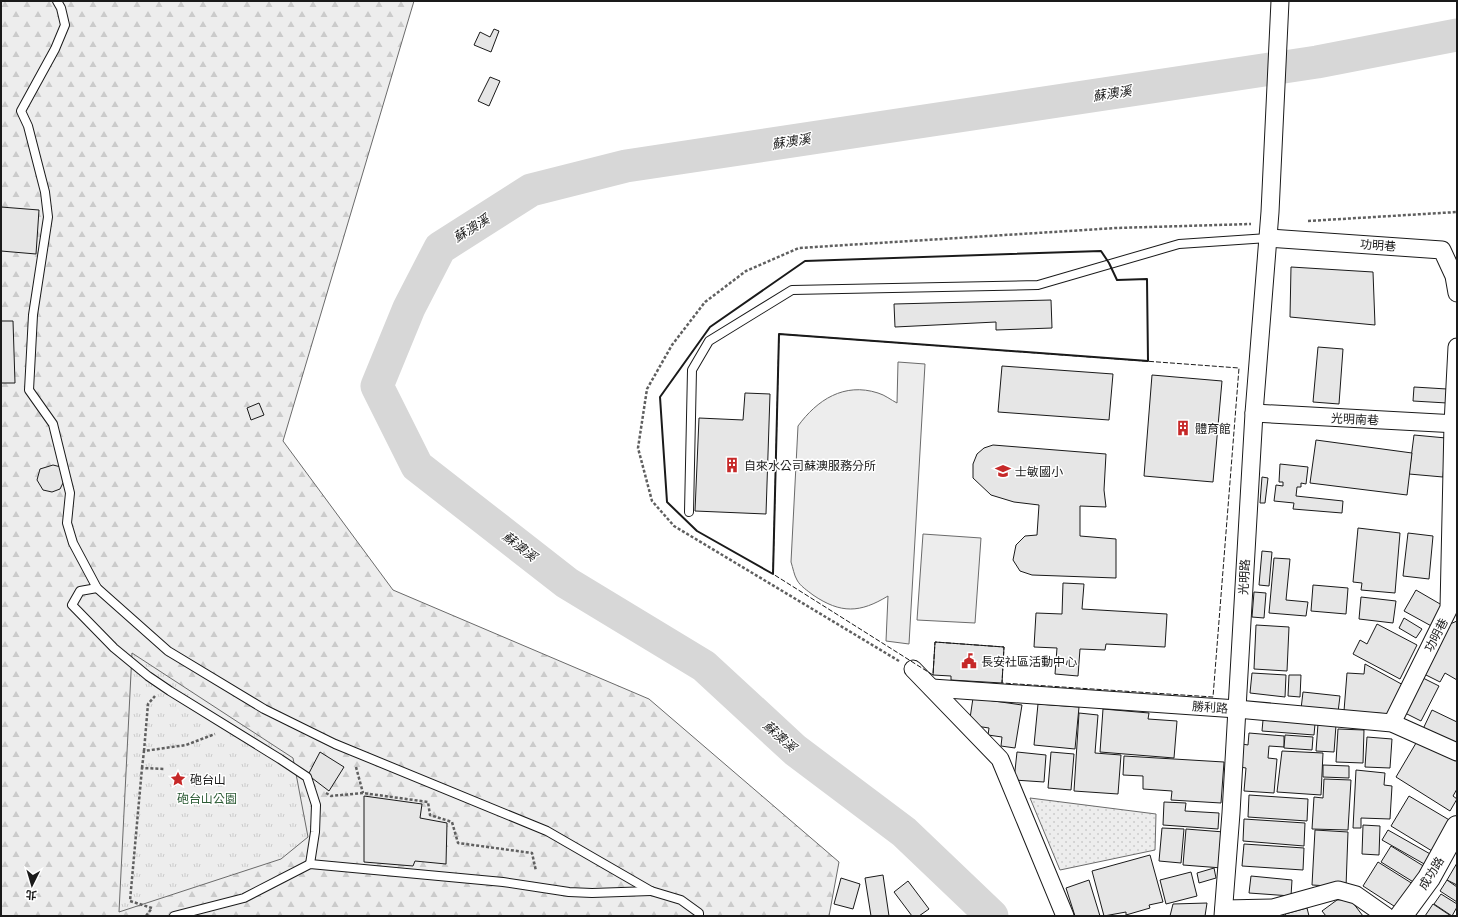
<svg xmlns="http://www.w3.org/2000/svg" width="1458" height="917" font-family="Quicksand,'Noto Sans TC',sans-serif">
	<style>
		.grass { fill: url(#grass-dots); stroke: #6a6a6a }
		.forest { fill: url(#forest-firs); stroke: #6a6a6a }
		.park { fill: url(#park-tufts); stroke: #6a6a6a }
		.pitch { fill: #ededed; stroke: #6a6a6a }
		.lines { fill: none; stroke-linecap: round; stroke-linejoin: round }
		.river { stroke: #d7d7d7; stroke-width: 33 }
		.building { fill: #e6e6e6; stroke: #1a1a1a }
		.lane-casing { stroke: #1a1a1a; stroke-width: 10 }
		.street-casing { stroke: #1a1a1a; stroke-width: 19 }
		.secondary-casing { stroke: #1a1a1a; stroke-width: 24 }
		.path { stroke: #5f5f5f; stroke-width: 2.5; stroke-dasharray: 3 2; stroke-linecap: butt }
		.lane { stroke: #fff; stroke-width: 8 }
		.street { stroke: #fff; stroke-width: 17 }
		.secondary { stroke: #fff; stroke-width: 22 }
		.fence { stroke: #1a1a1a; stroke-width: 1; stroke-dasharray: 5 2; stroke-linecap: butt }
		.wall { stroke: #1a1a1a; stroke-width: 2 }
		.labels { text-anchor: middle; dominant-baseline: central; stroke-width: 3; stroke-linejoin: round; paint-order: stroke }
		.street-label { font-size: 12px; fill: #1a1a1a; stroke: #fff }
		.poi-label { font-size: 12px; fill: #1a1a1a; stroke: #fff; text-anchor: start }
		.park-label { font-size: 12px; fill: #2b5a34; stroke: #fff }
		.water-label { font-size: 13px; font-style: italic; fill: #1a1a1a; stroke: #fff }
	</style>
	<defs>
		<pattern id="grass-dots" width="8" height="8" patternUnits="userSpaceOnUse"><rect width="8" height="8" fill="#ededed"/><path d="M2 2h.1M6 6h.1" fill="none" stroke="#cbcbcb" stroke-width="1.8" stroke-linecap="round"/></pattern>
		<pattern id="forest-firs" width="22" height="20" patternUnits="userSpaceOnUse"><rect width="22" height="20" fill="#ededed"/><path d="M5 1l3.5 6h-7zM16 11l3.5 6h-7z" fill="#cbcbcb"/></pattern>
		<pattern id="park-tufts" width="24" height="20" patternUnits="userSpaceOnUse"><rect width="24" height="20" fill="#ededed"/><path d="M3 7l-1-3M5 7V3M7 7l1-3M15 17l-1-3M17 17v-4M19 17l1-3" fill="none" stroke="#cbcbcb"/></pattern>
	</defs>
	<rect width="100%" height="100%" fill="#fff"/>
	<path class="grass" d="M 1030,798 L 1156,814 L 1155,850 L 1060,870 Z"/>
	<path class="forest" d="M 1,1 L 414,1 L 283,441 L 393,590 L 649,699 L 839,862 L 829,916 L 1,916 Z"/>
	<path class="park" d="M 132,653 L 293,758 L 308,837 L 281,859 L 119,912 Z"/>
	<g class="pitch">
		<path d="M 898,362 L 925,364 L 909,644 L 886,641 L 888,596 C 860,613 841,614 813,595 C 808,591 800,586 797,580 C 794,575 793,568 791,562 L 798,426 C 817,400 844,382 878,393 C 885,395 891,400 897,403 Z"/>
		<path d="M 923,534 L 981,538 L 975,623 L 917,620 Z"/>
	</g>
	<g class="lines">
		<path class="river" d="M 992,916 L 904,832 L 795,750 L 704,666 L 567,583 L 417,466 L 377,386 L 409,308 L 440,248 L 531,190 L 626,166 L 1317,62 L 1457,35"/>
	</g>
	<g class="building">
		<path d="M 494,29 L 499,31 L 491,52 L 474,45 L 480,32 L 490,37 Z"/>
		<path d="M 490,77 L 500,81 L 489,106 L 478,101 Z"/>
		<path d="M 1,207 L 39,210 L 36,254 L 1,251 Z"/>
		<path d="M 1291,267 L 1373,272 L 1375,325 L 1290,317 Z"/>
		<path d="M 1051,300 L 1052,328 L 996,330 L 996,322 L 895,327 L 894,304 Z"/>
		<path d="M 1,321 L 13,321 L 15,383 L 1,383 Z"/>
		<path d="M 1318,347 L 1343,349 L 1339,404 L 1313,402 Z"/>
		<path d="M 1002,366 L 1113,374 L 1109,420 L 998,412 Z"/>
		<path d="M 1152,375 L 1222,381 L 1213,482 L 1144,476 Z"/>
		<path d="M 1414,387 L 1447,389 L 1447,403 L 1413,401 Z"/>
		<path d="M 745,393 L 770,394 L 766,514 L 695,511 L 699,418 L 743,420 Z"/>
		<path d="M 259,403 L 264,415 L 251,420 L 247,408 Z"/>
		<path d="M 1414,435 L 1446,438 L 1443,477 L 1409,474 Z"/>
		<path d="M 1316,440 L 1412,453 L 1407,495 L 1310,483 Z"/>
		<path d="M 993,445 L 1106,454 L 1104,490 L 1106,507 L 1080,506 L 1080,536 L 1116,539 L 1116,578 L 1032,575 L 1020,571 L 1013,560 L 1016,545 L 1025,536 L 1037,535 L 1039,505 L 1014,502 L 991,495 L 973,478 L 973,464 L 977,454 L 984,448 Z"/>
		<path d="M 1280,464 L 1308,467 L 1306,484 L 1301,483 L 1301,487 L 1297,487 L 1296,496 L 1343,501 L 1342,513 L 1293,509 L 1294,503 L 1274,501 L 1276,485 L 1283,486 L 1283,482 L 1279,482 Z"/>
		<path d="M 53,465 L 61,467 L 64,481 L 60,489 L 52,492 L 43,490 L 37,480 L 40,469 Z"/>
		<path d="M 1262,477 L 1268,478 L 1265,503 L 1260,503 Z"/>
		<path d="M 1358,528 L 1400,533 L 1395,593 L 1361,590 L 1362,583 L 1353,582 Z"/>
		<path d="M 1408,533 L 1433,536 L 1429,579 L 1403,576 Z"/>
		<path d="M 1262,551 L 1272,552 L 1269,586 L 1259,585 Z"/>
		<path d="M 1274,558 L 1290,559 L 1286,600 L 1308,602 L 1306,616 L 1269,613 Z"/>
		<path d="M 1063,583 L 1084,584 L 1082,609 L 1167,614 L 1165,647 L 1106,644 L 1105,650 L 1080,649 L 1078,676 L 1055,674 L 1057,648 L 1034,647 L 1036,613 L 1062,614 Z"/>
		<path d="M 1313,585 L 1348,588 L 1346,614 L 1311,611 Z"/>
		<path d="M 1416,590 L 1447,608 L 1435,628 L 1404,611 Z"/>
		<path d="M 1254,592 L 1266,593 L 1264,618 L 1252,617 Z"/>
		<path d="M 1361,597 L 1396,601 L 1393,623 L 1359,619 Z"/>
		<path d="M 1404,618 L 1422,629 L 1416,638 L 1399,628 Z"/>
		<path d="M 1457,621 L 1457,680 L 1445,673 L 1440,682 L 1424,674 L 1450,624 Z"/>
		<path d="M 1377,624 L 1417,645 L 1400,679 L 1353,654 L 1360,640 L 1367,644 Z"/>
		<path d="M 1256,625 L 1289,627 L 1287,671 L 1254,669 Z"/>
		<path d="M 935,642 L 1004,647 L 1002,683 L 951,680 L 951,676 L 933,675 Z"/>
		<path d="M 1365,664 L 1405,686 L 1390,714 L 1344,711 L 1347,673 L 1364,674 Z"/>
		<path d="M 1252,673 L 1286,675 L 1285,697 L 1250,693 Z"/>
		<path d="M 1289,675 L 1301,675 L 1300,697 L 1288,696 Z"/>
		<path d="M 1421,677 L 1439,686 L 1421,721 L 1403,712 Z"/>
		<path d="M 1303,692 L 1340,696 L 1338,712 L 1301,709 Z"/>
		<path d="M 973,698 L 1022,705 L 1015,748 L 1001,746 L 1002,737 L 988,735 L 989,728 L 969,725 Z"/>
		<path d="M 1038,704 L 1079,707 L 1075,749 L 1034,745 Z"/>
		<path d="M 1103,709 L 1149,713 L 1148,719 L 1177,721 L 1174,758 L 1100,752 Z"/>
		<path d="M 1432,710 L 1457,722 L 1457,744 L 1423,729 Z"/>
		<path d="M 1079,713 L 1098,715 L 1095,753 L 1121,755 L 1118,794 L 1074,791 Z"/>
		<path d="M 1263,720 L 1315,724 L 1314,735 L 1262,731 Z"/>
		<path d="M 1318,724 L 1336,725 L 1334,752 L 1316,751 Z"/>
		<path d="M 1338,729 L 1364,730 L 1363,763 L 1336,762 Z"/>
		<path d="M 1249,733 L 1284,736 L 1284,747 L 1269,746 L 1268,758 L 1277,759 L 1274,793 L 1244,791 L 1246,768 L 1240,767 L 1242,744 L 1248,745 Z"/>
		<path d="M 1285,735 L 1313,737 L 1312,750 L 1284,748 Z"/>
		<path d="M 1367,737 L 1392,739 L 1390,768 L 1365,767 Z"/>
		<path d="M 1419,738 L 1457,761 L 1457,789 L 1453,796 L 1457,799 L 1450,811 L 1396,777 Z"/>
		<path d="M 1282,751 L 1323,753 L 1321,795 L 1277,792 Z"/>
		<path d="M 320,752 L 344,767 L 329,791 L 308,775 Z"/>
		<path d="M 1017,752 L 1046,755 L 1044,782 L 1014,780 Z"/>
		<path d="M 1051,752 L 1074,754 L 1071,790 L 1048,788 Z"/>
		<path d="M 1124,756 L 1224,762 L 1221,803 L 1171,800 L 1172,791 L 1143,789 L 1143,776 L 1123,775 Z"/>
		<path d="M 1323,765 L 1349,766 L 1349,778 L 1323,777 Z"/>
		<path d="M 1356,770 L 1385,773 L 1384,785 L 1392,786 L 1390,819 L 1361,818 L 1361,828 L 1353,828 Z"/>
		<path d="M 1324,779 L 1351,780 L 1348,830 L 1312,829 L 1314,797 L 1323,798 Z"/>
		<path d="M 1249,795 L 1308,799 L 1307,821 L 1248,817 Z"/>
		<path d="M 364,796 L 422,804 L 420,818 L 447,823 L 446,864 L 415,861 L 413,866 L 364,862 Z"/>
		<path d="M 1409,796 L 1451,821 L 1432,851 L 1391,826 Z"/>
		<path d="M 1164,802 L 1186,803 L 1185,811 L 1219,813 L 1218,829 L 1163,825 Z"/>
		<path d="M 1244,819 L 1305,823 L 1304,846 L 1243,841 Z"/>
		<path d="M 1363,825 L 1380,826 L 1379,855 L 1362,854 Z"/>
		<path d="M 1162,828 L 1184,829 L 1181,863 L 1159,861 Z"/>
		<path d="M 1186,829 L 1224,832 L 1222,868 L 1183,865 Z"/>
		<path d="M 1315,830 L 1348,832 L 1346,887 L 1312,885 Z"/>
		<path d="M 1388,830 L 1432,855 L 1426,865 L 1382,840 Z"/>
		<path d="M 1244,844 L 1304,848 L 1303,870 L 1242,866 Z"/>
		<path d="M 1391,846 L 1425,867 L 1415,883 L 1381,862 Z"/>
		<path d="M 1150,855 L 1163,902 L 1149,905 L 1150,908 L 1126,915 L 1126,912 L 1104,916 L 1092,871 Z"/>
		<path d="M 1378,862 L 1413,884 L 1397,908 L 1363,886 Z"/>
		<path d="M 1457,863 L 1457,885 L 1447,880 Z"/>
		<path d="M 1214,868 L 1216,878 L 1199,883 L 1197,873 Z"/>
		<path d="M 1191,872 L 1197,896 L 1166,904 L 1160,880 Z"/>
		<path d="M 883,875 L 889,916 L 871,916 L 865,878 Z"/>
		<path d="M 1251,876 L 1292,880 L 1291,896 L 1249,893 Z"/>
		<path d="M 841,878 L 860,884 L 853,909 L 834,904 Z"/>
		<path d="M 1089,880 L 1100,916 L 1075,916 L 1066,888 Z"/>
		<path d="M 1447,880 L 1457,887 L 1457,902 L 1440,891 Z"/>
		<path d="M 908,881 L 929,909 L 919,916 L 912,916 L 894,892 Z"/>
		<path d="M 1441,894 L 1457,904 L 1457,907 L 1452,916 L 1434,904 Z"/>
		<path d="M 1350,899 L 1363,916 L 1326,916 L 1322,911 L 1337,900 Z"/>
		<path d="M 1207,903 L 1205,916 L 1170,916 L 1173,904 Z"/>
		<path d="M 1433,904 L 1451,916 L 1425,916 Z"/>
		<path d="M 1307,908 L 1309,916 L 1286,916 L 1285,914 Z"/>
	</g>
	<g class="lines">
		<g class="lane-casing">
			<g id="lane">
				<path d="M 57,1 L 61,8 L 65,25 L 55,49 L 21,111 L 28,126 L 45,192 L 48,217 L 33,315 L 29,390 L 53,424 L 70,493 L 67,523 L 73,543 L 97,588 L 168,651 L 264,709 L 335,744 L 547,831 L 651,891 L 681,900 L 699,913 L 699,916"/>
				<path d="M 689,512 L 692,370 L 709,341 L 792,290 L 1038,285 L 1179,244 L 1268,238"/>
				<path d="M 97,588 L 80,591 L 72,605 L 114,648 L 148,676 L 170,691 L 280,759 L 307,777 L 316,805 L 315,832 L 310,864"/>
				<path d="M 174,916 L 244,898 L 310,864 L 503,882 L 569,892 L 592,893 L 651,891"/>
			</g>
		</g>
		<g class="street-casing">
			<g id="street">
				<path d="M 1268,238 L 1442,250 L 1454,276 L 1457,293"/>
				<path d="M 1254,413 L 1457,424"/>
				<path d="M 913,669 L 1000,759 L 1065,916"/>
				<path d="M 932,688 L 1237,709 L 1392,723 L 1457,752"/>
				<path d="M 1392,723 L 1449,608 L 1453,424 L 1457,347"/>
				<path d="M 1224,909 L 1273,908 L 1338,890 L 1356,895 L 1386,916"/>
				<path d="M 1223,916 L 1231,813 L 1254,413 L 1270,212 L 1280,1"/>
			</g>
		</g>
		<g class="secondary-casing">
			<path id="secondary" d="M 1401,916 L 1429,878 L 1457,827"/>
		</g>
		<g class="path">
			<path d="M 1308,221 L 1457,212"/>
			<path d="M 899,661 L 674,526 L 652,501 L 638,448 L 647,389 L 672,345 L 705,302 L 746,271 L 799,248 L 1116,228 L 1251,224"/>
			<path d="M 144,751 L 148,704 L 155,696"/>
			<path d="M 356,767 L 363,793"/>
			<path d="M 142,768 L 144,751 L 186,745 L 215,734"/>
			<path d="M 326,793 L 331,796 L 363,793 L 428,802 L 430,815 L 452,822 L 458,843 L 532,853 L 536,871"/>
			<path d="M 146,916 L 152,908 L 130,901 L 142,768 L 165,769"/>
		</g>
		<use href="#lane" class="lane"/>
		<use href="#street" class="street"/>
		<use href="#secondary" class="secondary"/>
		<path class="fence" d="M 779,334 L 1239,368 L 1213,697 L 1002,683 L 1004,647 L 935,642 L 933,675 L 773,574 Z"/>
		<path class="wall" d="M 1101,251 L 1109,263 L 1117,280 L 1147,279 L 1148,361 L 779,334 L 773,574 L 697,531 L 667,502 L 660,397 L 710,327 L 805,261 Z"/>
	</g>
	<defs>
		<g id="building-bare" transform="scale(1.2)"><path d="M-4-6H4V6H1V3H-1V6H-4ZM-2.5-4.3h1.7v1.8h-1.7ZM.8-4.3h1.7v1.8H.8ZM-2.5-1h1.7V.8h-1.7ZM.8-1h1.7V.8H.8Z" fill="#c62828" stroke="#fff" stroke-width="2.5" paint-order="stroke"/></g>
		<g id="school-bare" transform="scale(1.2)"><path d="M0-5L7-2L0 1L-7-2ZM-4 1L0 2.5L4 1V4Q0 6-4 4Z" fill="#c62828" stroke="#fff" stroke-width="2.5" paint-order="stroke"/></g>
		<g id="civic-bare" transform="scale(1.2)"><path d="M-.6-6.5H3V-4.5H.6V-3L4-1V1h2V6H-6V1h2V-1L-.6-3ZM-1.2 2.5V6h2.4V2.5Z" fill="#c62828" stroke="#fff" stroke-width="2.5" paint-order="stroke"/></g>
		<g id="sight-bare" transform="scale(1.2)"><path d="M0-6L1.8-2.2L6-1.7L2.9 1.2L3.7 5.4L0 3.3L-3.7 5.4L-2.9 1.2L-6-1.7L-1.8-2.2Z" fill="#c62828" stroke="#fff" stroke-width="2.5" paint-order="stroke"/></g>
	</defs>
	<g fill-rule="evenodd">
		<use href="#building-bare" x="1183" y="428"/>
		<use href="#building-bare" x="732" y="465"/>
		<use href="#school-bare" x="1003" y="471"/>
		<use href="#civic-bare" x="969" y="661"/>
		<use href="#sight-bare" x="178" y="779"/>
	</g>
	<g class="labels">
		<g class="street-label">
			<text transform="translate(1378 245) rotate(4)">功明巷</text>
			<text transform="translate(1355 419) rotate(3)">光明南巷</text>
			<text transform="translate(1244 577) rotate(-87)">光明路</text>
			<text transform="translate(1436 635) rotate(-63)">功明巷</text>
			<text transform="translate(1210 707) rotate(4)">勝利路</text>
			<text transform="translate(1431 873) rotate(-58)">成功路</text>
		</g>
		<g class="poi-label">
			<text x="1195" y="428">體育館</text>
			<text x="744" y="465">自來水公司蘇澳服務分所</text>
			<text x="1015" y="471">士敏國小</text>
			<text x="981" y="661">長安社區活動中心</text>
			<text x="190" y="779">砲台山</text>
		</g>
		<g class="park-label">
			<text x="207" y="798">砲台山公園</text>
		</g>
		<g class="water-label">
			<text transform="translate(1112 93) rotate(-9)">蘇澳溪</text>
			<text transform="translate(791 141) rotate(-9)">蘇澳溪</text>
			<text transform="translate(471 228) rotate(-32)">蘇澳溪</text>
			<text transform="translate(520 546) rotate(38)">蘇澳溪</text>
			<text transform="translate(780 736) rotate(42)">蘇澳溪</text>
		</g>
	</g>
	<rect width="1458" height="917" fill="none" stroke="#1a1a1a" stroke-width="4"/>
	<g transform="translate(32 885) rotate(185)" stroke="#ffffff" stroke-width="3" paint-order="stroke">
	<path d="M0-3L7 15L0 10L-7 15Z" fill="#1a1a1a"/>
	<text y="-6" font-size="11" font-weight="bold" text-anchor="middle" fill="#1a1a1a">北</text>
	</g>
</svg>
